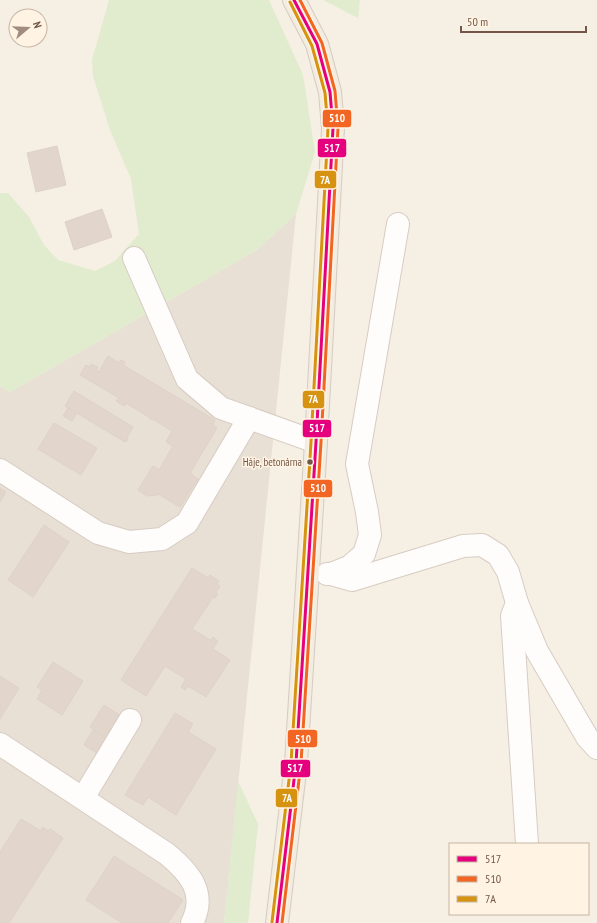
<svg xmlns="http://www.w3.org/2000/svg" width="597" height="923" font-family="'PT Sans Narrow',sans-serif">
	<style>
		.industrial { fill: #e8dfd5 }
		.green { fill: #e0eccd }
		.building { fill: #e2d6cc; stroke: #dfd2c6 }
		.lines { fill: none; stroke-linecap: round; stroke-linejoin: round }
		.minor-casing { stroke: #d7ccc3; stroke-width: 24 }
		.major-casing { stroke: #d5cbc2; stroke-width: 24 }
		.minor { stroke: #fefdfb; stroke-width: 22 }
		.major { stroke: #f2ece1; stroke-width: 22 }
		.bus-1-casing { stroke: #fff4e4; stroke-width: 6 }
		.bus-2-casing { stroke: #fff4e4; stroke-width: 6 }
		.bus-3-casing { stroke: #fff4e4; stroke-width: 6 }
		.bus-1 { stroke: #e5007d; stroke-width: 3 }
		.bus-2 { stroke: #f26522; stroke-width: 3 }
		.bus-3 { stroke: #d69211; stroke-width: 3 }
		.bus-dot { fill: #735645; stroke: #fff4e4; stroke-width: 1.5 }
		.labels { text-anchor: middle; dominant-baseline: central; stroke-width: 3; stroke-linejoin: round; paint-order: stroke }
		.bus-label { font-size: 11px; fill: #735645; stroke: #fff4e4; text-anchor: end }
		.line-badge { stroke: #fff4e4; stroke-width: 1.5 }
		.badge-label { font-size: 11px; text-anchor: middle; font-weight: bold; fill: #fff }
	</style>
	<rect width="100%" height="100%" fill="#f6efe4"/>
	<path class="industrial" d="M 296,214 L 224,923 L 0,923 L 0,386 L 10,392 L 257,250 Z"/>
	<g class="green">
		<path d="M 109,0 L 269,0 L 303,75 L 315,152 L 296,214 L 257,250 L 10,392 L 0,386 L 0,193 L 8,193 L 29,217 L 44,245 L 58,260 L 95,271 L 115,261 L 139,234 L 131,179 L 110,130 L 93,76 L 92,60 Z"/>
		<path d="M 323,0 L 360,0 L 358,18 Z"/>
		<path d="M 238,781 L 258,824 L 248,923 L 224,923 Z"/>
	</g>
	<g class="building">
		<path d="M 16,27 L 16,40 L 27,40 L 18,45 L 10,30 Z"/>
		<path d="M 57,146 L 66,185 L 36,192 L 27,153 Z"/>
		<path d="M 102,209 L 112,237 L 74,250 L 65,222 Z"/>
		<path d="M 108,356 L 119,363 L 121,360 L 125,362 L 123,365 L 215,420 L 213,424 L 217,428 L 190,473 L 198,479 L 180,507 L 158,494 L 157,495 L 147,496 L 138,490 L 153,466 L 159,470 L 173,446 L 166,442 L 172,431 L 153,419 L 153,420 L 149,418 L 149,417 L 126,403 L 124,406 L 116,401 L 119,398 L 80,375 L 86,365 L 90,367 L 91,364 L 98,367 L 96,371 L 99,372 Z"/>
		<path d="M 74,391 L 133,427 L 127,438 L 128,439 L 126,442 L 125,441 L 125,442 L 65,406 Z"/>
		<path d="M 68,408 L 77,413 L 72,421 L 63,416 Z"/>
		<path d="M 54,423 L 97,448 L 81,475 L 38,449 Z"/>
		<path d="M 0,488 L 6,492 L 0,502 Z"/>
		<path d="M 44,525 L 69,542 L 33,597 L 8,580 Z"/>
		<path d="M 192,568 L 208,578 L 210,575 L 219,581 L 217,584 L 220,586 L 216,592 L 218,594 L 215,598 L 213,597 L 192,629 L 210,640 L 213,637 L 218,641 L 213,649 L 230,660 L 206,697 L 188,686 L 185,690 L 181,687 L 186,679 L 165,666 L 146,696 L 121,680 Z"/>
		<path d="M 53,662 L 83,681 L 62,715 L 37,699 L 42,690 L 37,687 Z"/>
		<path d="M 0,676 L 19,688 L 0,719 Z"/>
		<path d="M 104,705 L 121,716 L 108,739 L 90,727 Z"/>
		<path d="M 175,713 L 193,724 L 188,732 L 216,749 L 176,815 L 148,797 L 143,805 L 125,795 Z"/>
		<path d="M 93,730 L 108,739 L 98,754 L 84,745 Z"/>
		<path d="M 21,819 L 41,831 L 43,827 L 48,831 L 50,829 L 63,838 L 9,923 L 0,923 L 0,852 Z"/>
		<path d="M 114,856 L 183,900 L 168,923 L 122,923 L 86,900 Z"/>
	</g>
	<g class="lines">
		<g class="minor-casing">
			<g id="minor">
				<path d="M 134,258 L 187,379 L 221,408 L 316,442"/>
				<path d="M 0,470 L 98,533 L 129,542 L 162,539 L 187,523 L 249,418"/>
				<path d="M 327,574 L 331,574 L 349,567 L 364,554 L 370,535 L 367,512 L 357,464 L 398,224"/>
				<path d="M 331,574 L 352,580 L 463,546 L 482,545 L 498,555 L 508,572 L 517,603 L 512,616 L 527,844"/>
				<path d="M 517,603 L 537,651 L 587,737 L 597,748"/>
				<path d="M 0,744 L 167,854 C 190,873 207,893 192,923"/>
				<path d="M 83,798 L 130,720"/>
			</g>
		</g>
		<g class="major-casing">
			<path id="major" d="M 277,923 L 296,763 L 316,442 L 333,128 L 330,92 L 317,44 L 294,0"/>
		</g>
		<use href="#minor" class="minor"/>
		<use href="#major" class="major"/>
		<g class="bus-1-casing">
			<path id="bus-1" d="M 277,923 L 296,763 L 316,442 L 333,128 L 330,92 L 317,44 L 294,0"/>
		</g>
		<g class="bus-2-casing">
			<path id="bus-2" d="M 282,923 L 301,763 L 321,442 L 338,128 L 335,91 L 322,43 L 300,0"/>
		</g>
		<g class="bus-3-casing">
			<path id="bus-3" d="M 272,922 L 291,763 L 311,442 L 328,128 L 325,93 L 312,46 L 290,2"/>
		</g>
		<use href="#bus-1" class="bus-1"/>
		<use href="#bus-2" class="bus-2"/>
		<use href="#bus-3" class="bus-3"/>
	</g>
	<circle class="bus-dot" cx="310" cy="462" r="3.5"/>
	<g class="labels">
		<g class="bus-label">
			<text x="302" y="462">Háje, betonárna</text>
		</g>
	</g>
	<g class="line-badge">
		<rect x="322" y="109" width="30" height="19" rx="4" fill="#f26522"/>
		<rect x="317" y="138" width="30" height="20" rx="4" fill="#e5007d"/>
		<rect x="314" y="170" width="23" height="19" rx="4" fill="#d69211"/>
		<rect x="302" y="390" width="23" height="19" rx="4" fill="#d69211"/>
		<rect x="302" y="419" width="30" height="19" rx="4" fill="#e5007d"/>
		<rect x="303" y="479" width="30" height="19" rx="4" fill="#f26522"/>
		<rect x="287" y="729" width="31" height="19" rx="4" fill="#f26522"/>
		<rect x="280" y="759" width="31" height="19" rx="4" fill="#e5007d"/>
		<rect x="275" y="788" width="23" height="20" rx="4" fill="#d69211"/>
	</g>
	<g class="badge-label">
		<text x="337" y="122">510</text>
		<text x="332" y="152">517</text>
		<text x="325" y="184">7A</text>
		<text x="313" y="403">7A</text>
		<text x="317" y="432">517</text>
		<text x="318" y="492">510</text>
		<text x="303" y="743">510</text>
		<text x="295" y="772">517</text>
		<text x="287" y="802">7A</text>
	</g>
	<rect x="449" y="843" width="140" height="72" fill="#fff4e4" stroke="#c7b5a4"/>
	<rect x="457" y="856" width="20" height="6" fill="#e5007d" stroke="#c7b5a4"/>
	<text x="485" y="863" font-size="12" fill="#735645">517</text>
	<rect x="457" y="876" width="20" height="6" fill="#f26522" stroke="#c7b5a4"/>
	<text x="485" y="883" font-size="12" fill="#735645">510</text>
	<rect x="457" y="896" width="20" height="6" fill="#d69211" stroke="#c7b5a4"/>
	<text x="485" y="903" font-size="12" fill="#735645">7A</text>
	<g transform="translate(28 28) rotate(71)"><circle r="19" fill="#fff4e4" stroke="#c7b5a4"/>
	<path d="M0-3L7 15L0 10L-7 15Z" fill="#a18c7d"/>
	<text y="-6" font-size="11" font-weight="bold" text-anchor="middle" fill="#735645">N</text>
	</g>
	<path d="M461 26v6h125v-6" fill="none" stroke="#735645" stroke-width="2"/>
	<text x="467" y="26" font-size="12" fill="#735645" stroke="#fff4e4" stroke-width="3" paint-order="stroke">50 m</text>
</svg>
